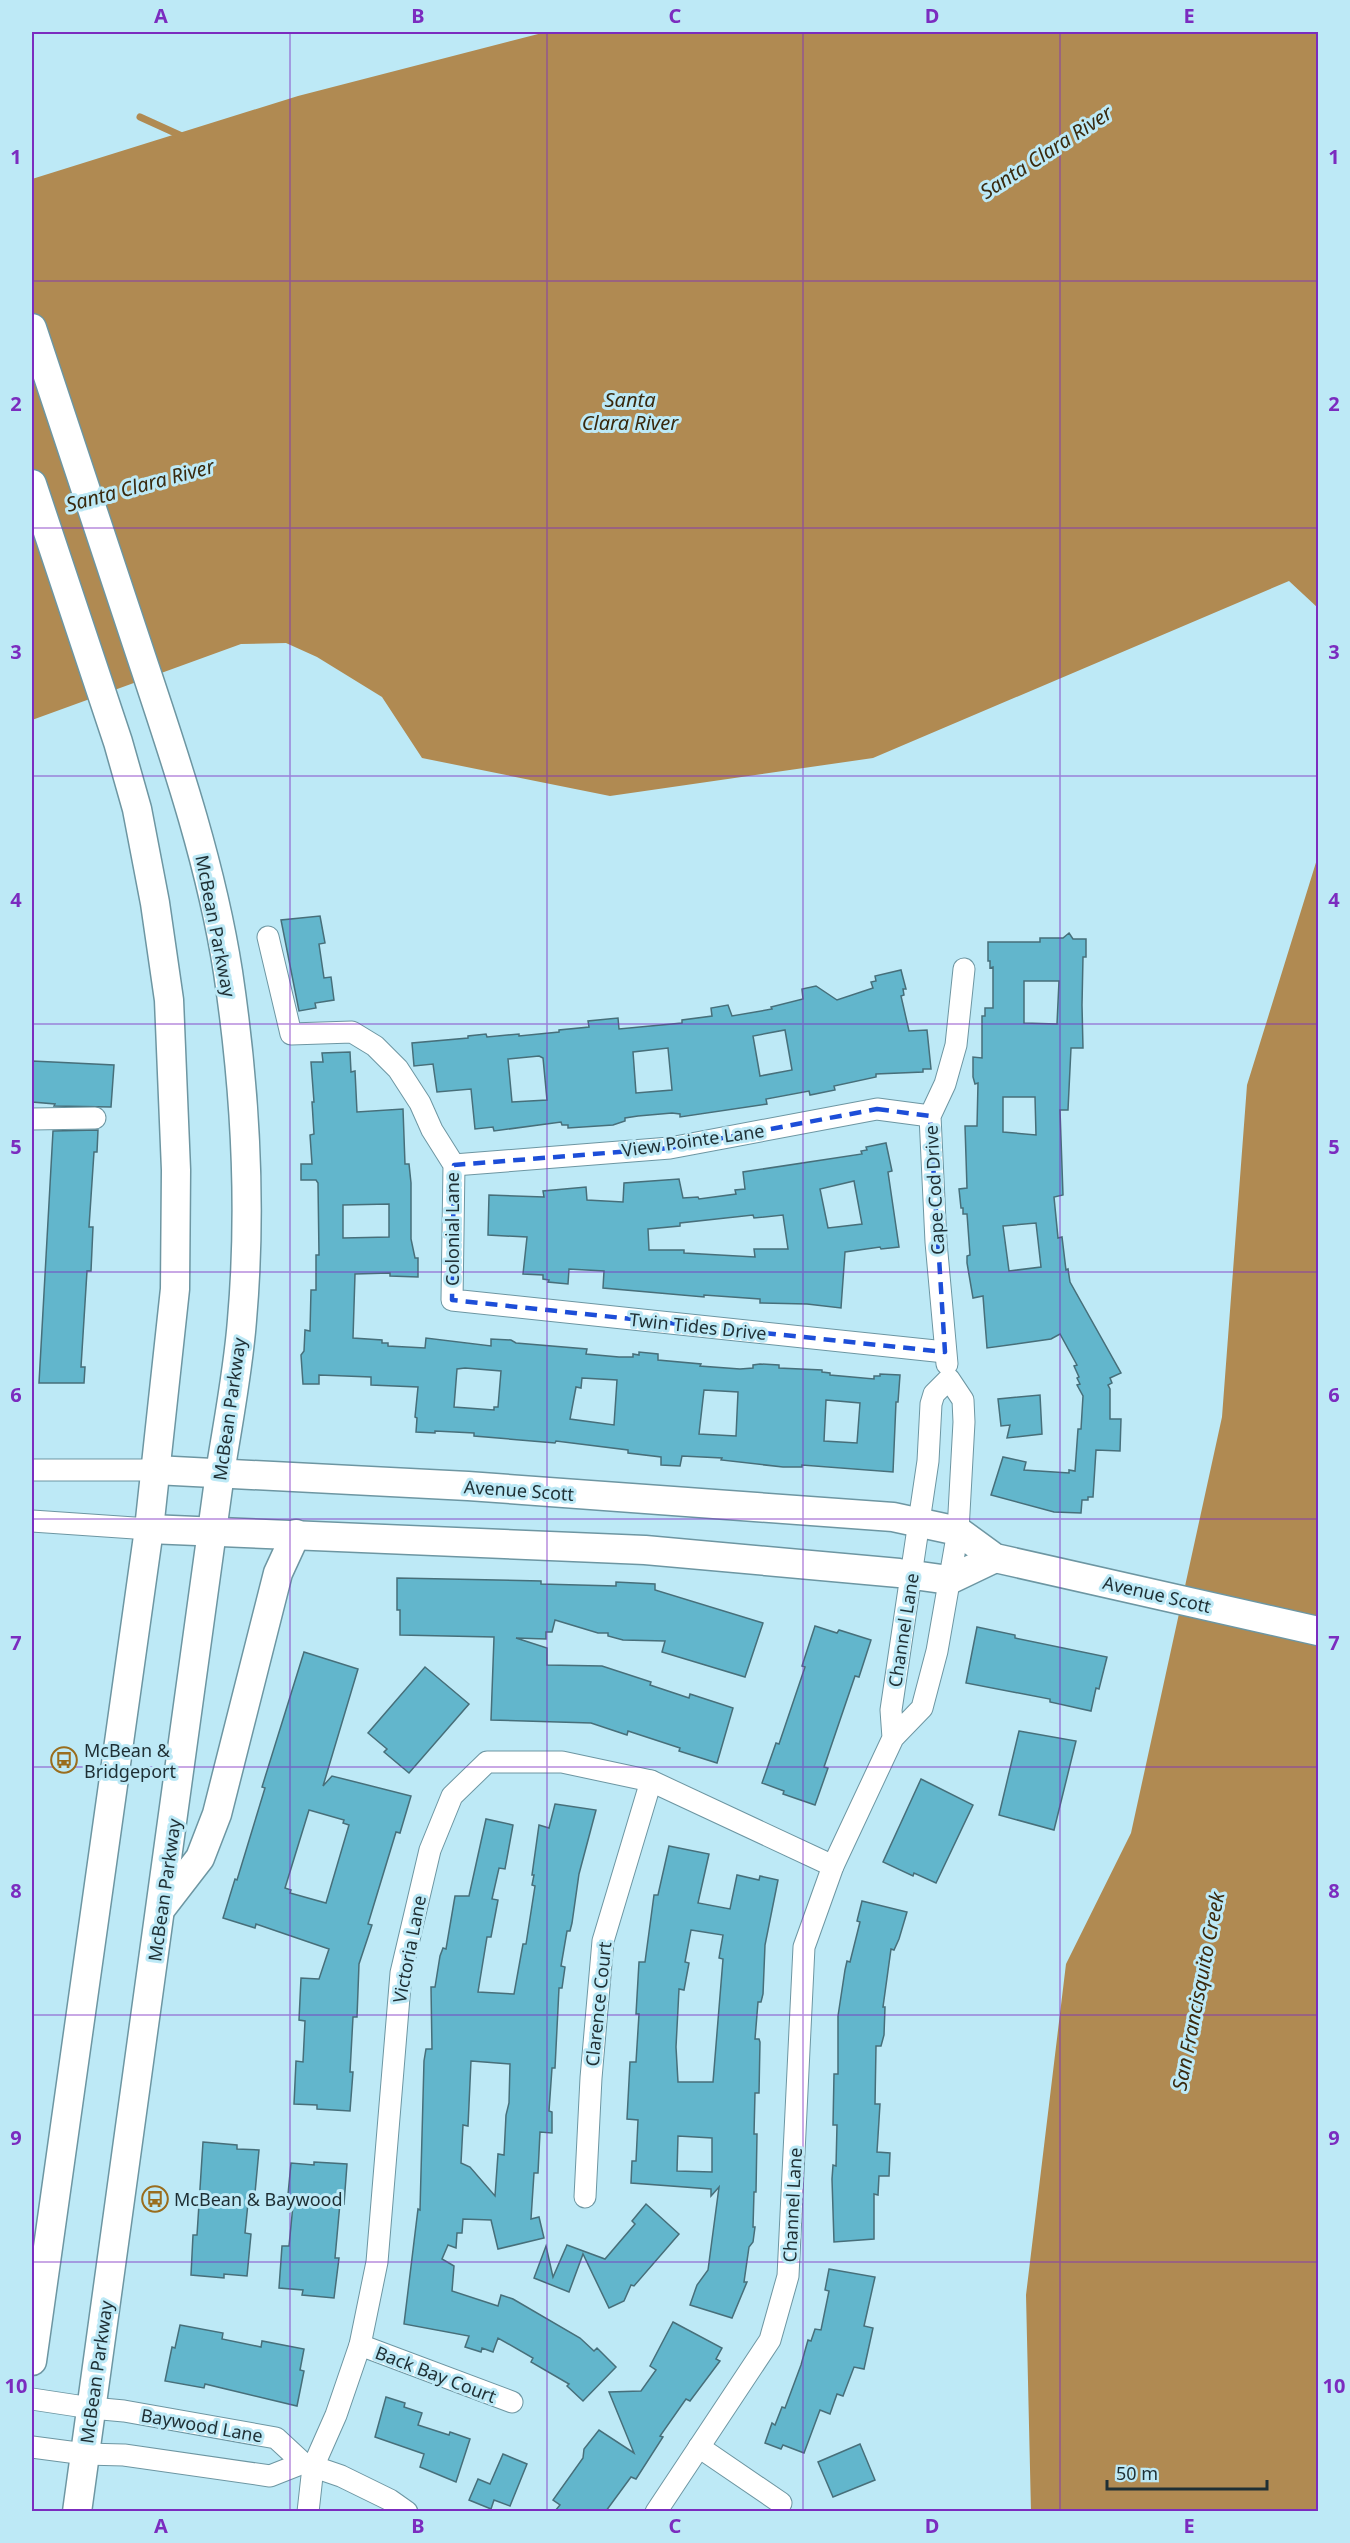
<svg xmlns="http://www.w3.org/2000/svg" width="1350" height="2543" font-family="'Noto Sans',sans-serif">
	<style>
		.water { fill: #b08a52 }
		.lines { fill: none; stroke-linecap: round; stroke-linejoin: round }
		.stream { stroke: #b08a52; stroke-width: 7 }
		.building { fill: #62b6cc; stroke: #476f7a; stroke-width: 1.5; fill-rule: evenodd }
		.street-casing { stroke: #6d96a2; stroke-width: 23 }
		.secondary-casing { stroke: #6d96a2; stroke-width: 31 }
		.street { stroke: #fff; stroke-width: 21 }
		.secondary { stroke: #fff; stroke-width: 28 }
		.marked { fill: none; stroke: #1d4ed8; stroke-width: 4.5; stroke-dasharray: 12 8; stroke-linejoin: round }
		.grid { fill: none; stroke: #7b2cbf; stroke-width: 1.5; stroke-opacity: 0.55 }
		.labels { text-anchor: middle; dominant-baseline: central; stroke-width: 6; stroke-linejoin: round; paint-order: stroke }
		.street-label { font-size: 18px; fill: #1e2f34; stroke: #bde9f6 }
		.poi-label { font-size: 18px; fill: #1e2f34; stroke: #bde9f6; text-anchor: start }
		.water-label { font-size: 20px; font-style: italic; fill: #39290e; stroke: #bde9f6 }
		.neatline { fill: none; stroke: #7b2cbf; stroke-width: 2 }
		.grid-label { font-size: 20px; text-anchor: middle; font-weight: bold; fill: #7b2cbf }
	</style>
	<rect width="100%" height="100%" fill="#bde9f6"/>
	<g class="water">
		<path d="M 546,32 L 1318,32 L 1318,608 L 1289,581 L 873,758 L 610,796 L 422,758 L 382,697 L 317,657 L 286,643 L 241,644 L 32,720 L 32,179 L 298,96 Z"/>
		<path d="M 1318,856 L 1318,2511 L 1031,2512 L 1026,2295 L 1066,1964 L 1131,1833 L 1222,1417 L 1247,1085 Z"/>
	</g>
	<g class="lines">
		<path class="stream" d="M 140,117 L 184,137"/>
	</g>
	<g class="building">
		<path d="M 320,916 L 325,943 L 319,944 L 324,978 L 331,977 L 334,1000 L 315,1003 L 316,1008 L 299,1011 L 281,920 Z"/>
		<path d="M 1069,933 L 1073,939 L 1086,939 L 1086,957 L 1083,957 L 1082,1005 L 1083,1048 L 1071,1048 L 1068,1110 L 1060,1110 L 1063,1195 L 1054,1197 L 1058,1238 L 1062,1237 L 1066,1270 L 1068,1269 L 1070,1282 L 1121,1373 L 1110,1378 L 1112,1383 L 1108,1385 L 1110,1389 L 1110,1419 L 1121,1419 L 1120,1451 L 1096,1450 L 1093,1497 L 1088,1497 L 1088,1500 L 1082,1500 L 1081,1513 L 1054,1512 L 991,1495 L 1003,1457 L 1026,1462 L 1024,1470 L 1069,1473 L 1069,1470 L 1075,1471 L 1078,1429 L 1081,1429 L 1083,1396 L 1077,1385 L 1080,1384 L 1077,1378 L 1079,1377 L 1074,1366 L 1077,1365 L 1060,1334 L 1051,1339 L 987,1348 L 983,1296 L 973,1298 L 967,1263 L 967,1256 L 970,1255 L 967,1214 L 963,1214 L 963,1208 L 961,1208 L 959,1189 L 967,1188 L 965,1126 L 977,1126 L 978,1083 L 975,1084 L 973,1077 L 973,1057 L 982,1058 L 982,1016 L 985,1016 L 985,1008 L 993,1008 L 993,967 L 990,968 L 990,961 L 988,961 L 988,942 L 1040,942 L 1040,938 L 1063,938 ZM 1024,981 L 1059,981 L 1057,1024 L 1024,1023 ZM 1003,1097 L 1035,1097 L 1036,1135 L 1003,1132 ZM 1036,1223 L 1041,1267 L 1009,1271 L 1003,1226 Z"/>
		<path d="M 901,970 L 906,989 L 903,989 L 904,995 L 901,996 L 909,1031 L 927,1030 L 931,1069 L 923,1069 L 923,1072 L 876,1074 L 876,1077 L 834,1086 L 835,1090 L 810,1095 L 809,1091 L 766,1099 L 767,1104 L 680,1117 L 680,1114 L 672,1113 L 638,1116 L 625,1118 L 625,1121 L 613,1125 L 568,1128 L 568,1125 L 562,1125 L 561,1122 L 494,1131 L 493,1127 L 475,1129 L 471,1089 L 437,1092 L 433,1064 L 414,1066 L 412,1043 L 468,1038 L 468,1036 L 486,1034 L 487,1037 L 519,1034 L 519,1036 L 559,1032 L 559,1030 L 589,1027 L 588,1021 L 618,1018 L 619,1029 L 682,1023 L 682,1020 L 712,1016 L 711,1008 L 728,1005 L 732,1016 L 772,1009 L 771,1007 L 803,999 L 802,989 L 816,986 L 837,1000 L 873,988 L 871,982 L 876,981 L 875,976 ZM 785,1030 L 792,1070 L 760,1076 L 753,1036 ZM 668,1048 L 672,1090 L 636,1093 L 633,1052 ZM 539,1056 L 543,1058 L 547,1100 L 512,1102 L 508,1059 Z"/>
		<path d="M 350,1052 L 351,1072 L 355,1071 L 357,1112 L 403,1109 L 405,1164 L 409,1164 L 411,1183 L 411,1239 L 415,1258 L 418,1258 L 418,1277 L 390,1276 L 390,1273 L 355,1274 L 353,1338 L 382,1340 L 382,1343 L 388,1343 L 388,1346 L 425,1348 L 426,1338 L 491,1346 L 491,1339 L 511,1340 L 516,1343 L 587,1349 L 586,1354 L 619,1357 L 633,1357 L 633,1354 L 639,1355 L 639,1352 L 658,1354 L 658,1360 L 701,1364 L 700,1366 L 740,1369 L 753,1368 L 753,1365 L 760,1364 L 779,1365 L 779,1368 L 822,1370 L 822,1372 L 830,1373 L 830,1375 L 874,1379 L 874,1376 L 880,1376 L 880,1374 L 900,1375 L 898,1402 L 896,1402 L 893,1472 L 802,1465 L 802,1467 L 783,1467 L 721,1460 L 722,1458 L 682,1456 L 680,1466 L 661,1465 L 661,1457 L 628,1453 L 628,1450 L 556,1441 L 555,1443 L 474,1436 L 474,1433 L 435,1431 L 435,1433 L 416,1432 L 417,1418 L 415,1417 L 418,1387 L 371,1385 L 371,1377 L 319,1375 L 319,1384 L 303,1384 L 301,1355 L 304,1351 L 305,1330 L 310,1331 L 311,1290 L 316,1290 L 316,1255 L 319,1255 L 318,1183 L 316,1180 L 301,1180 L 301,1164 L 312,1164 L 310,1135 L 314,1134 L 312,1102 L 314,1102 L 311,1062 L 323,1062 L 322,1053 ZM 389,1204 L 389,1237 L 343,1238 L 343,1205 ZM 465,1368 L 501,1371 L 498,1407 L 494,1407 L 494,1410 L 454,1407 L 457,1369 ZM 582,1378 L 617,1380 L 614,1425 L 570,1419 L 576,1387 L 581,1388 ZM 704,1390 L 738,1392 L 736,1436 L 699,1434 ZM 826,1400 L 860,1403 L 857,1443 L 824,1441 Z"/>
		<path d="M 32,1061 L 114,1065 L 111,1107 L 54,1106 L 55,1104 L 32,1102 Z"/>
		<path d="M 98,1130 L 97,1152 L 94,1152 L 89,1227 L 93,1227 L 91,1271 L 87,1271 L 81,1367 L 85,1367 L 84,1383 L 39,1383 L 53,1131 Z"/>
		<path d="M 886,1143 L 892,1171 L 888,1172 L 899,1247 L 881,1249 L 880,1247 L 845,1252 L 841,1308 L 807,1304 L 760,1303 L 760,1299 L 704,1295 L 704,1297 L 603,1288 L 604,1271 L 569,1269 L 568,1284 L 548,1282 L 549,1280 L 543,1279 L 543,1275 L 523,1274 L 527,1237 L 488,1235 L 489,1195 L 544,1197 L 543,1191 L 586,1187 L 587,1200 L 623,1202 L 624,1183 L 679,1179 L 683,1198 L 698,1197 L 699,1199 L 736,1194 L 735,1190 L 745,1189 L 743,1172 L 862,1154 L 861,1151 L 867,1150 L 866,1147 ZM 854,1181 L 862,1224 L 828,1228 L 820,1189 ZM 753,1215 L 754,1218 L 783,1215 L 788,1249 L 754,1249 L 755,1257 L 684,1253 L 684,1250 L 649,1250 L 648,1229 L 680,1226 L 680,1223 Z"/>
		<path d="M 1040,1395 L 1042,1434 L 1007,1438 L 1010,1425 L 1001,1426 L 998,1399 Z"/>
		<path d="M 397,1578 L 541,1581 L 541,1584 L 616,1586 L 616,1582 L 655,1584 L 655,1590 L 763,1623 L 745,1677 L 662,1652 L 665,1641 L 623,1640 L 608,1636 L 608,1633 L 598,1633 L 555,1620 L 552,1632 L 546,1632 L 546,1639 L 516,1638 L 547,1648 L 547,1665 L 602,1666 L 651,1682 L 650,1685 L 689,1698 L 690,1694 L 733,1708 L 717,1763 L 679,1751 L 680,1748 L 628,1731 L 627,1735 L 591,1723 L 491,1720 L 494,1637 L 400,1635 L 400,1610 L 397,1610 Z"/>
		<path d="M 815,1626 L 837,1633 L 839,1630 L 871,1640 L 859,1677 L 855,1676 L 824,1767 L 828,1768 L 815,1805 L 783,1794 L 784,1791 L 762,1783 L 776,1743 L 779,1744 L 805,1667 L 802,1666 Z"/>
		<path d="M 977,1627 L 1015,1635 L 1015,1638 L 1107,1657 L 1099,1689 L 1096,1688 L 1091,1711 L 1050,1702 L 1050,1699 L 966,1683 Z"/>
		<path d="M 304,1652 L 358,1669 L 323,1786 L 332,1776 L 411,1796 L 400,1833 L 396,1832 L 368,1924 L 372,1925 L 359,1964 L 357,2017 L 353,2017 L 350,2072 L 353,2072 L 350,2111 L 317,2109 L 317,2105 L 294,2104 L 296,2061 L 303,2062 L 305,2021 L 299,2020 L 301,1978 L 319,1979 L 329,1949 L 256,1924 L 255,1928 L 223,1918 L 235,1879 L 237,1880 L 265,1788 L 262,1787 ZM 309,1810 L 344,1820 L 343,1823 L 349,1825 L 326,1903 L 290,1893 L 291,1890 L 285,1888 Z"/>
		<path d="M 425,1667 L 469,1704 L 409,1773 L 384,1752 L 387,1749 L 368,1733 Z"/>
		<path d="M 1019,1731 L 1076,1741 L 1054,1830 L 999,1815 Z"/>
		<path d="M 921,1779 L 973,1805 L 936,1883 L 914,1873 L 913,1876 L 883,1862 Z"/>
		<path d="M 555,1804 L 596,1810 L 579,1874 L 572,1923 L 570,1931 L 567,1931 L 561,1966 L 565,1967 L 562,1988 L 559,1988 L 555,2068 L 552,2068 L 549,2111 L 552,2112 L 552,2133 L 540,2132 L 538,2173 L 534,2173 L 531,2219 L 539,2217 L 544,2238 L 498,2249 L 491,2220 L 463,2219 L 462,2233 L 457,2233 L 456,2248 L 448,2245 L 442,2259 L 454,2266 L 452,2291 L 498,2306 L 501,2295 L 513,2299 L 580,2338 L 594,2351 L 597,2348 L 616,2367 L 583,2401 L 567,2386 L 569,2384 L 531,2362 L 533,2358 L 498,2338 L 493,2352 L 482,2348 L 481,2352 L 465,2347 L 469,2336 L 404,2324 L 418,2209 L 420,2210 L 424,2061 L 426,2049 L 432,2049 L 431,1987 L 435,1987 L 440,1956 L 443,1948 L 446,1949 L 455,1896 L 469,1896 L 486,1819 L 513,1825 L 505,1869 L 499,1868 L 492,1899 L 498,1900 L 491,1937 L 487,1937 L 478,1992 L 514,1994 L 521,1955 L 523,1944 L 526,1944 L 535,1886 L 532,1885 L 534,1875 L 532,1875 L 539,1825 L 549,1828 ZM 471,2061 L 510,2064 L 509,2103 L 506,2115 L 504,2155 L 498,2154 L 495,2196 L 470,2167 L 461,2163 L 463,2125 L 468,2126 Z"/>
		<path d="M 669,1846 L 709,1854 L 698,1903 L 730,1909 L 737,1875 L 759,1880 L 760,1876 L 778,1880 L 765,1945 L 763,1994 L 761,2002 L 758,2002 L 755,2039 L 759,2039 L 760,2042 L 759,2093 L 755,2093 L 754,2134 L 757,2134 L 756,2192 L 754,2192 L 753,2227 L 755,2227 L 753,2242 L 749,2247 L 744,2282 L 747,2282 L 732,2318 L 690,2305 L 697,2285 L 708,2270 L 719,2187 L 711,2196 L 711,2189 L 631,2183 L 632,2161 L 636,2161 L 638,2120 L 627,2119 L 630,2062 L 636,2062 L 639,2014 L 636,2014 L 639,1962 L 645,1962 L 654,1895 L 658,1895 ZM 691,1930 L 723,1935 L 719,1958 L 723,1959 L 713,2082 L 678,2082 L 676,2047 L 679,1989 L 684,1990 L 689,1963 L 685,1962 ZM 678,2136 L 712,2138 L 712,2172 L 677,2171 Z"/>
		<path d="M 862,1901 L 907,1912 L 899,1939 L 894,1950 L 891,1949 L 883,2007 L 885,2007 L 884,2035 L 881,2046 L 876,2046 L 875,2104 L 880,2104 L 877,2152 L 890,2153 L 889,2176 L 879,2176 L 878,2195 L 874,2194 L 874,2239 L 834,2242 L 832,2179 L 833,2165 L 836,2166 L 837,2125 L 833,2125 L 834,2074 L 838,2074 L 838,2016 L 845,1970 L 847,1961 L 850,1962 L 860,1922 L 857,1921 Z"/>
		<path d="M 203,2142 L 237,2145 L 237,2149 L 259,2150 L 255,2193 L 249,2193 L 245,2233 L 251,2234 L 247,2276 L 224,2274 L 224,2278 L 191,2275 L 193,2235 L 197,2235 Z"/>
		<path d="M 314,2162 L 347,2164 L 344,2204 L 340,2203 L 335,2258 L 339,2258 L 334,2298 L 302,2295 L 303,2290 L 279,2288 L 282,2246 L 289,2246 L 293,2205 L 287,2205 L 291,2163 L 314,2165 Z"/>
		<path d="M 646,2204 L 679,2234 L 634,2286 L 631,2285 L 624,2301 L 609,2308 L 583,2254 L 569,2292 L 534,2278 L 546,2246 L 553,2277 L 567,2245 L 605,2259 L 635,2224 L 632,2221 Z"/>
		<path d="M 829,2269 L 875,2277 L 864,2326 L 873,2328 L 864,2369 L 854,2367 L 843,2396 L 837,2394 L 830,2414 L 820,2410 L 804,2453 L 783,2445 L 781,2449 L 765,2443 L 772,2423 L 775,2425 L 782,2407 L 785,2408 L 801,2365 L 808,2340 L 811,2341 L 815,2329 L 821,2330 L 829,2291 L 825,2290 Z"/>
		<path d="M 673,2322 L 722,2348 L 716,2359 L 720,2361 L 690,2401 L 686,2399 L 660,2436 L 663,2437 L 636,2479 L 631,2477 L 606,2511 L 555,2511 L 560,2505 L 553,2500 L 583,2458 L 584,2449 L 599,2430 L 634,2453 L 609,2392 L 641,2391 L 656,2370 L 650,2366 Z"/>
		<path d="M 180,2325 L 223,2333 L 222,2339 L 261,2347 L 262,2341 L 304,2349 L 300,2370 L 304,2371 L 297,2406 L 205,2384 L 204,2388 L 165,2381 L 172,2347 L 175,2348 Z"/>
		<path d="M 386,2397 L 405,2403 L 404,2407 L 422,2413 L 418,2425 L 449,2435 L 450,2432 L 470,2439 L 456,2482 L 420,2467 L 424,2454 L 375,2437 Z"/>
		<path d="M 860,2444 L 875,2480 L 833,2497 L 818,2462 Z"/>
		<path d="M 503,2454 L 527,2464 L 510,2506 L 494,2500 L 491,2509 L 469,2500 L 478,2479 L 490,2484 Z"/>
	</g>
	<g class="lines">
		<g class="street-casing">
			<g id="street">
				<path d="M 268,937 L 291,1034 L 352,1032 L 375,1046 L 398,1069 L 420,1103 L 432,1130 L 454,1165 L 452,1300 L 945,1352"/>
				<path d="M 32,1119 L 95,1118"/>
				<path d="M 454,1165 L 670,1148 L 877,1109 L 930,1116"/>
				<path d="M 947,1364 L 936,1242 L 930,1116 L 945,1084 L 956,1045 L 964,969"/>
				<path d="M 32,1470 L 155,1470"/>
				<path d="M 32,1521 L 149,1529"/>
				<path d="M 585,2197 L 591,2078 L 603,1941 L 651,1781"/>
				<path d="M 360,2345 L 512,2402"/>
				<path d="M 32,2399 L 91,2408 L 124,2411 L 276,2438 L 303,2463 L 341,2476 L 390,2500 L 407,2512"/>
				<path d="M 32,2447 L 85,2454 L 124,2455 L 270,2476 L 303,2463"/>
				<path d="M 699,2447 L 781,2503"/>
				<path d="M 308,2512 L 313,2467 L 336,2415 L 360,2345 L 377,2262 L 401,1973 L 430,1850 L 452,1796 L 487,1762 L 562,1762 L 651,1781 L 833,1866"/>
				<path d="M 656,2512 L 770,2340 L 788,2276 L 804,1947 L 833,1866 L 893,1738 L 922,1708 L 937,1651 L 958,1531 L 964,1422 L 963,1400 L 949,1379 L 934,1394 L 931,1404 L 928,1461 L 891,1710 L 893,1738"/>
			</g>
		</g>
		<g class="secondary-casing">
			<g id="secondary">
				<path d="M 32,328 C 68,436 104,545 140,653 C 175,758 211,863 228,972 C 245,1086 252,1205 242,1320 C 238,1372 228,1422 220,1473 L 77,2512"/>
				<path d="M 32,484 L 118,742 L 137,809 L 155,903 L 169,1000 L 176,1170 L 175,1289 L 149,1529 L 32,2361"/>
				<path d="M 155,1470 L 468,1486 L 893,1517 L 958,1531 L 995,1558 L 1318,1631"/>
				<path d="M 149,1529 L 645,1550 L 899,1573 L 949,1580 L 995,1558"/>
				<path d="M 163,1906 L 200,1858 L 217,1814 L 278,1573 L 296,1534"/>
			</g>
		</g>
		<use href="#street" class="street"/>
		<use href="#secondary" class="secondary"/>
	</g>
	<path class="marked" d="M 877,1109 L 930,1116 L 945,1352 L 452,1300 L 454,1165 L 670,1148 Z"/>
	<path class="grid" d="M 290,32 L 290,2512M 547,32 L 547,2512M 803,32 L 803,2512M 1060,32 L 1060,2512M 32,281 L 1318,281M 32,528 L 1318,528M 32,776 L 1318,776M 32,1024 L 1318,1024M 32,1272 L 1318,1272M 32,1519 L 1318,1519M 32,1767 L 1318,1767M 32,2015 L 1318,2015M 32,2262 L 1318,2262"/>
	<defs>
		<g id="bus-ring" transform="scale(1.35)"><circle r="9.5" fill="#bde9f6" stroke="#9a6d1d" stroke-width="1.5"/><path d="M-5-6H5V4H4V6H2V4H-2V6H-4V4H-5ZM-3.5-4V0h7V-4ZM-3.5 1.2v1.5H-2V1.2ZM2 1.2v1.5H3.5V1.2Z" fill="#9a6d1d"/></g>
	</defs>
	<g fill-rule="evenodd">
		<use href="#bus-ring" x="64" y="1760"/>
		<use href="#bus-ring" x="155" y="2199"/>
	</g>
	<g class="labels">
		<g class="street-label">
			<text transform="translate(216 926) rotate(79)">McBean Parkway</text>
			<text transform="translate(693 1140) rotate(-8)">View Pointe Lane</text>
			<text transform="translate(934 1190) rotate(-93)">Cape Cod Drive</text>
			<text transform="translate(452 1229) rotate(-90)">Colonial Lane</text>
			<text transform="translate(698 1326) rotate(6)">Twin Tides Drive</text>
			<text transform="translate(229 1409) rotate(-82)">McBean Parkway</text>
			<text transform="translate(519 1490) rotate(4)">Avenue Scott</text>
			<text transform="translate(1157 1594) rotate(13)">Avenue Scott</text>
			<text transform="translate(903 1630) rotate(-81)">Channel Lane</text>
			<text transform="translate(164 1890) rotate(-82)">McBean Parkway</text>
			<text transform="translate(409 1949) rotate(-79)">Victoria Lane</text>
			<text transform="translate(598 2004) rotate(-84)">Clarence Court</text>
			<text transform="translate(792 2205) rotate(-87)">Channel Lane</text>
			<text transform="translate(96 2372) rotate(-82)">McBean Parkway</text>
			<text transform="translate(436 2374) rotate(21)">Back Bay Court</text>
			<text transform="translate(202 2425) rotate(10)">Baywood Lane</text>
		</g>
		<g class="poi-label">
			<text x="84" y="1750">McBean &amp;<tspan x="84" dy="21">Bridgeport</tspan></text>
			<text x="174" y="2199">McBean &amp; Baywood</text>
		</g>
		<g class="water-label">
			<text transform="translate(1046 152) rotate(-33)">Santa Clara River</text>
			<text x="630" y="399">Santa<tspan x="630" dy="23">Clara River</tspan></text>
			<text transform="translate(140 485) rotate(-15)">Santa Clara River</text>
			<text transform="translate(1198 1991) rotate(-79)">San Francisquito Creek</text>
		</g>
	</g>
	<rect width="1350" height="2543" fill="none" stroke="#bde9f6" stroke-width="66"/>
	<path d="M1107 2480v9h160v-9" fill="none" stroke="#1e2f34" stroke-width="3"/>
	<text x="1116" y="2480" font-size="18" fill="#1e2f34" stroke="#bde9f6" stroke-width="4.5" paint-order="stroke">50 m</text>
	<rect x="33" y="33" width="1284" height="2477" class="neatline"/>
	<g class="grid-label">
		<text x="161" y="23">A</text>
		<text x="418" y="23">B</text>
		<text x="675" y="23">C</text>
		<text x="932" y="23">D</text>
		<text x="1189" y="23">E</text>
		<text x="16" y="164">1</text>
		<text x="1334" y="164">1</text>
		<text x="16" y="411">2</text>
		<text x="1334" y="411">2</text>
		<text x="16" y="659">3</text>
		<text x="1334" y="659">3</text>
		<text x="16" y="907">4</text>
		<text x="1334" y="907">4</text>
		<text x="16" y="1154">5</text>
		<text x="1334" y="1154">5</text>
		<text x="16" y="1402">6</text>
		<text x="1334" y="1402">6</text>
		<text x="16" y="1650">7</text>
		<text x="1334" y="1650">7</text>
		<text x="16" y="1898">8</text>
		<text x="1334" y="1898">8</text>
		<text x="16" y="2145">9</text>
		<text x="1334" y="2145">9</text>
		<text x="16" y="2393">10</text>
		<text x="1334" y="2393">10</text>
		<text x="161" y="2533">A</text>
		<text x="418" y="2533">B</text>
		<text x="675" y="2533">C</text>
		<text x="932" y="2533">D</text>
		<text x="1189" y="2533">E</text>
	</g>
</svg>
